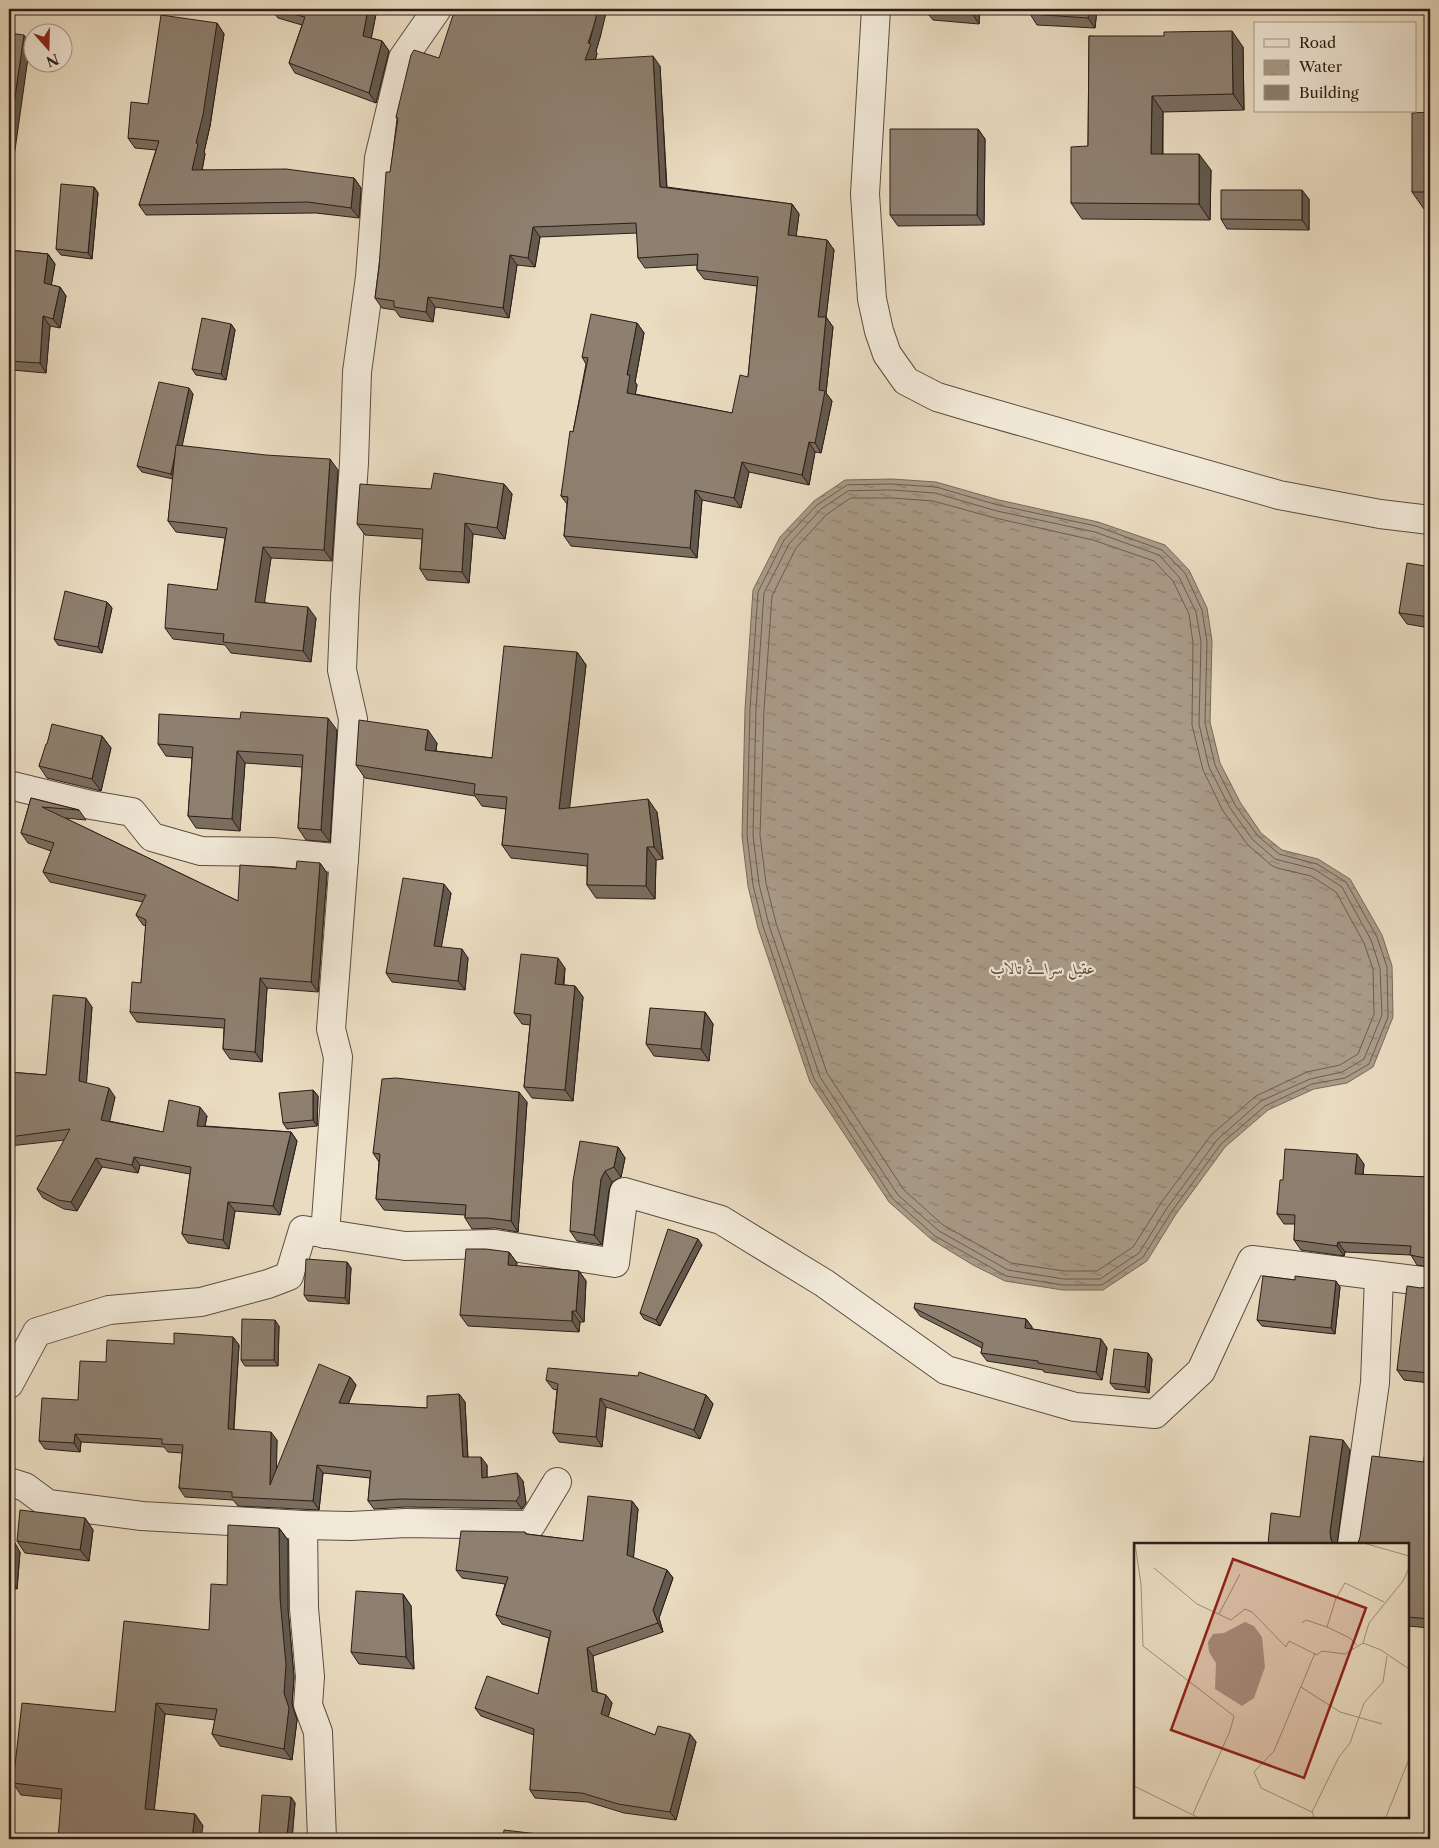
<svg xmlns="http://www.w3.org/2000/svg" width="1439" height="1848" font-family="'Libre Caslon Text',Amiri,serif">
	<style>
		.water { fill: url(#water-ripples); stroke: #77695b }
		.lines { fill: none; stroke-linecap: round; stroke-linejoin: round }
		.shore { stroke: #6a5c50; stroke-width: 1 }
		.street-casing { stroke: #5b4d42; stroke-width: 30 }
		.street { stroke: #f1e8d7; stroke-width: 28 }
		.wall { fill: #7a6e60; stroke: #2b1d18 }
		.shaded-wall { fill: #635a4e; stroke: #2b1d18 }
		.building { fill: #8e8070; stroke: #2b1d18 }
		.labels { text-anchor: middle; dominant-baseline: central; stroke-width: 4.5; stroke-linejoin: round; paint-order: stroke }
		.water-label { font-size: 16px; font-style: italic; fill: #57493f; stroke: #f1e8d7 }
		.inset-road { fill: none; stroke: #9e907d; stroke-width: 1 }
		.view { fill: #8f2418; fill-opacity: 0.15; stroke: #8f2418; stroke-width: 2.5 }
		.inset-edge { fill: none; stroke: #2b1d18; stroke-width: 2.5 }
	</style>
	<defs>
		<pattern id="water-ripples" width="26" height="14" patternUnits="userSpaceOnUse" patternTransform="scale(1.25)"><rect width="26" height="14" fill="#a99b88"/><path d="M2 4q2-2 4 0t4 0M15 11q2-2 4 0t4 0" fill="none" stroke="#8a7e6e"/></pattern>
	</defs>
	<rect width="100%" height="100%" fill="#eadcc1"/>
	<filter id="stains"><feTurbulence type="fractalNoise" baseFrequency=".004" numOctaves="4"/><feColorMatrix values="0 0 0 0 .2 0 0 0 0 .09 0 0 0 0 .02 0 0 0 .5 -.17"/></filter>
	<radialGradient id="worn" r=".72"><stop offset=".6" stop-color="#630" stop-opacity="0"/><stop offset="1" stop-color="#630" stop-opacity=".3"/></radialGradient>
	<path class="water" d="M 892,479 L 936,482 L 999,500 L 1098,522 L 1165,545 L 1189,570 L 1207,608 L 1212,641 L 1210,722 L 1220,763 L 1240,802 L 1261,833 L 1282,850 L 1318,859 L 1350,879 L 1382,935 L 1392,966 L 1393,1017 L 1373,1067 L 1347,1083 L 1314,1089 L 1268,1110 L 1225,1147 L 1176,1214 L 1147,1261 L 1103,1290 L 1063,1290 L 1005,1281 L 973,1265 L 932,1240 L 889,1202 L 810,1082 L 758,928 L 748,886 L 742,836 L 745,709 L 753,590 L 780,537 L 814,501 L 845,480 Z"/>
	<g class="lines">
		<g class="shore">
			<path d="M 892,484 L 936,487 L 998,505 L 1096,526 L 1162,550 L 1185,573 L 1202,610 L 1207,642 L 1205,723 L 1215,765 L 1235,805 L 1258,836 L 1279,854 L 1317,864 L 1346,882 L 1377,937 L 1387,967 L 1388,1017 L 1369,1064 L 1345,1078 L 1312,1084 L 1265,1106 L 1221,1144 L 1172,1211 L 1143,1257 L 1102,1285 L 1063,1285 L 1006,1276 L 935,1236 L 893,1199 L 814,1079 L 763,926 L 753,885 L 747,835 L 750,709 L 758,592 L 784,540 L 817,505 L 847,485 Z"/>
			<path d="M 892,490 L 935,493 L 997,511 L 1095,532 L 1159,555 L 1179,577 L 1196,612 L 1201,642 L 1199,724 L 1209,767 L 1230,808 L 1253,840 L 1275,859 L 1314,869 L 1342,887 L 1371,940 L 1380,968 L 1382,1015 L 1364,1059 L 1342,1072 L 1310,1079 L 1261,1101 L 1217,1140 L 1167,1208 L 1139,1253 L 1100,1279 L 1064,1279 L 1008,1270 L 939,1231 L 898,1195 L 820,1077 L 769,925 L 759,884 L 753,835 L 756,709 L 764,593 L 789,544 L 821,509 L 848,491 Z"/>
			<path d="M 851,498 L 892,498 L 933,501 L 995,518 L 1093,540 L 1154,561 L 1173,581 L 1189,614 L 1193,643 L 1192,725 L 1203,770 L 1223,811 L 1248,845 L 1271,865 L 1277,868 L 1311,876 L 1336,892 L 1364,943 L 1373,969 L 1374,1014 L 1358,1054 L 1340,1065 L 1307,1072 L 1256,1096 L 1211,1135 L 1161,1203 L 1133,1247 L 1097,1271 L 1064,1271 L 1011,1263 L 943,1225 L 904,1190 L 827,1073 L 776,923 L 766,883 L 760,835 L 764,710 L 772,596 L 796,548 L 826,515 Z"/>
		</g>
		<g class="street-casing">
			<g id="street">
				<path d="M 876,9 L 865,194 L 872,299 L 879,331 L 887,354 L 906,381 L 937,397 L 974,408 L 1279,495 L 1380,514 L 1430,520"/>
				<path d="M 9,785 L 91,805 L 132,812 L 152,837 L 201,851 L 273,852 L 344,859"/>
				<path d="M 325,1234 L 338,1057 L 331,1029 L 345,845 L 353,719 L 342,670 L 345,597 L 354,463 L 357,372 L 370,277 L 379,158 L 403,58 L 437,9"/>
				<path d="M 9,1384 L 37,1332 L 109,1310 L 201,1302 L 268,1284 L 289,1276 L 303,1230 L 405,1246 L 495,1244 L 615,1263 L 624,1192 L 721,1220 L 824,1283 L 946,1370 L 1075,1407 L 1155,1414 L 1201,1371 L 1252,1260 L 1430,1282"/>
				<path d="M 9,1482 L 25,1487 L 48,1504 L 142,1516 L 303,1525 L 351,1526 L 406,1523 L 531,1525 L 557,1482"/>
				<path d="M 303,1525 L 304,1608 L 310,1677 L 308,1705 L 318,1732 L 322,1839"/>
				<path d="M 1352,1544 L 1375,1383 L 1379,1276"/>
			</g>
		</g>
		<use href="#street" class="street"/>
	</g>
	<g class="wall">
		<path d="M 271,9 L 377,9 L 371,38 L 382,41 L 389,51 L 376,103 L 295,73 L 289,63 L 302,25 L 278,18 Z"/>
		<path d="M 980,9 L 979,24 L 933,20 L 925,10 Z"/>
		<path d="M 1030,9 L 1097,9 L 1095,28 L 1037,25 L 1030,14 Z"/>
		<path d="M 217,23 L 224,34 L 210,126 L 204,152 L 205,154 L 202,170 L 354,178 L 361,188 L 359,218 L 316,213 L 146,215 L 139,205 L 156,150 L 135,148 L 128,138 L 148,104 Z"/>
		<path d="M 601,34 L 596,51 L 597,54 L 595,60 L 660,66 L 667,187 L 792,204 L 799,214 L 796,236 L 827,240 L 834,250 L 826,317 L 833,327 L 826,393 L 832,401 L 821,453 L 815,452 L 809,485 L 749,472 L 741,508 L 702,500 L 697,558 L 571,546 L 564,536 L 567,504 L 561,496 L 573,432 L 586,364 L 582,357 L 637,323 L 644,333 L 635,382 L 637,385 L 635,394 L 732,413 L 748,377 L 757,286 L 704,279 L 697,270 L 697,265 L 645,268 L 638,258 L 637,233 L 540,237 L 535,267 L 517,265 L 509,318 L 435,307 L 433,322 L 400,317 L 395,310 L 382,308 L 375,298 L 397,119 L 396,117 L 439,58 Z"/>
		<path d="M 1089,36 L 1243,47 L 1244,110 L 1163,112 L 1163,154 L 1211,170 L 1210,220 L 1082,219 L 1071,203 L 1088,146 Z"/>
		<path d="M 1430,112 L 1430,209 L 1424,209 L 1412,192 Z"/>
		<path d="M 978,129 L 985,139 L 984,225 L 898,226 L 890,215 Z"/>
		<path d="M 94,187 L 98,193 L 92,259 L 61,255 L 56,249 Z"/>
		<path d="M 1309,199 L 1309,230 L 1227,229 L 1221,219 Z"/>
		<path d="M 9,250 L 48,254 L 55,264 L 51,285 L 60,287 L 66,296 L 60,328 L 50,326 L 46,373 L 12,370 L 9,405 Z"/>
		<path d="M 231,324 L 235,330 L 226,380 L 196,375 L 192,369 Z"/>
		<path d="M 193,394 L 182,446 L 338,470 L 332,561 L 271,558 L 264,602 L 316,618 L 311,662 L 231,653 L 225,645 L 173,639 L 165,628 L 217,590 L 225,538 L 176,532 L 168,521 L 173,479 L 142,472 L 137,466 Z"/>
		<path d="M 504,484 L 512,494 L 505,539 L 473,534 L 469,583 L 427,580 L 420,569 L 422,539 L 365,535 L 357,524 L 431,489 Z"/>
		<path d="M 1430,555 L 1430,628 L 1407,624 L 1399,613 L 1425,566 Z"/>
		<path d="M 107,602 L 112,608 L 102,653 L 58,645 L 54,639 Z"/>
		<path d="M 577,652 L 586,665 L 569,808 L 657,812 L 663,859 L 656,860 L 655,899 L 596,898 L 587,885 L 587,866 L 511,858 L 502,845 L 506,809 L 482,806 L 475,796 L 365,778 L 356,765 L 437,743 L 436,751 L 492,758 Z"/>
		<path d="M 337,730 L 330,842 L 306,840 L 298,828 L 302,767 L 245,763 L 240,831 L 196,828 L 188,816 L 192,758 L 166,756 L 158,744 Z"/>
		<path d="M 102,736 L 111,748 L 101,791 L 47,778 L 39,766 L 47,744 Z"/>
		<path d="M 31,798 L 79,810 L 86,820 L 65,818 L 238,901 L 296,869 L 320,863 L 327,873 L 318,992 L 267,988 L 262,1062 L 230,1059 L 223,1049 L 224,1028 L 137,1022 L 130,1012 L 141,983 L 146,926 L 143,925 L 136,915 L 143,902 L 50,882 L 43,872 L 51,851 L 28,843 L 21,833 Z"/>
		<path d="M 451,893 L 441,947 L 468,958 L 465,990 L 392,982 L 386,973 Z"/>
		<path d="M 565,968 L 564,985 L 575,986 L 583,997 L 573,1101 L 532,1098 L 524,1087 L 530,1025 L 522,1024 L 514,1013 Z"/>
		<path d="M 92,1007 L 86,1083 L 115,1097 L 109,1121 L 163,1132 L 207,1116 L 205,1126 L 291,1132 L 297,1141 L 280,1215 L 235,1211 L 229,1249 L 188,1243 L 182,1234 L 190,1174 L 140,1165 L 138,1173 L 102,1167 L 77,1211 L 64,1209 L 43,1198 L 37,1189 L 65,1140 L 9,1146 L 9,1072 L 46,1075 Z"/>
		<path d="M 705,1012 L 713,1024 L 709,1061 L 654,1056 L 646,1044 Z"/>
		<path d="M 313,1090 L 318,1096 L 317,1126 L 287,1129 L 283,1123 Z"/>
		<path d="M 527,1102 L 518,1232 L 495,1228 L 472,1229 L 465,1218 L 465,1215 L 384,1210 L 376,1199 L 379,1162 L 373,1153 Z"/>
		<path d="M 618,1147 L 625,1158 L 621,1177 L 612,1182 L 609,1190 L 602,1245 L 577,1241 L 570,1231 Z"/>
		<path d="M 1364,1164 L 1363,1175 L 1430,1177 L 1430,1267 L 1417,1265 L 1411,1255 L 1345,1252 L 1344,1256 L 1301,1250 L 1294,1240 L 1295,1224 L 1284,1224 L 1277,1214 L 1283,1180 Z"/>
		<path d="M 702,1245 L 660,1326 L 644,1319 L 640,1313 Z"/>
		<path d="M 509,1252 L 517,1263 L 516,1266 L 579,1271 L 586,1281 L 584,1322 L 580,1322 L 579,1332 L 468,1326 L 460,1315 Z"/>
		<path d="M 347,1262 L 351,1268 L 349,1304 L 308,1301 L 304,1295 Z"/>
		<path d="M 1430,1286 L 1430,1628 L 1408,1626 L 1408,1544 L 1424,1462 L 1430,1383 L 1404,1380 L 1397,1370 L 1421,1288 Z"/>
		<path d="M 1340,1287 L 1335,1334 L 1262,1326 L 1257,1320 Z"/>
		<path d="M 914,1308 L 1026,1319 L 1032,1327 L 1032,1329 L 1101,1339 L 1107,1348 L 1102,1380 L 1044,1372 L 1043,1370 L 987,1361 L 981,1353 L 982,1348 L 920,1316 Z"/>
		<path d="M 279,1326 L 278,1366 L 245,1366 L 241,1360 Z"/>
		<path d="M 233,1337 L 239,1345 L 234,1429 L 277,1440 L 276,1469 L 350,1377 L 356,1385 L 348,1404 L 427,1408 L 459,1394 L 465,1402 L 468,1457 L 487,1465 L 487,1478 L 523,1481 L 526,1503 L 522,1509 L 406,1507 L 374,1509 L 368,1501 L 370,1478 L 323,1473 L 319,1510 L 238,1506 L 233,1500 L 185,1497 L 179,1488 L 182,1453 L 168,1452 L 164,1447 L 81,1442 L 80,1452 L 45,1449 L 39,1441 L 78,1400 L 106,1362 L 174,1344 Z"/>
		<path d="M 1148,1353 L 1152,1359 L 1149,1393 L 1115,1389 L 1110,1383 Z"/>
		<path d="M 546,1380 L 706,1395 L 713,1404 L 700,1439 L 606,1407 L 602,1447 L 559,1442 L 553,1433 L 557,1390 L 553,1389 Z"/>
		<path d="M 632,1501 L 638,1509 L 633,1558 L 667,1570 L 673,1578 L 659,1618 L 663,1632 L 593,1656 L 597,1692 L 606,1695 L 612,1703 L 608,1717 L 655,1735 L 690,1734 L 696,1742 L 676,1820 L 624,1813 L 588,1802 L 535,1798 L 530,1790 L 534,1735 L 481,1716 L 475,1708 L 538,1694 L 549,1638 L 502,1624 L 496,1615 L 505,1584 L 462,1578 L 456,1570 L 525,1532 L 527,1534 L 583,1541 Z"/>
		<path d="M 85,1518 L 93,1530 L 89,1561 L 25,1553 L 17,1541 Z"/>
		<path d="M 279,1528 L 288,1540 L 288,1609 L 294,1677 L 292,1704 L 297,1720 L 292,1760 L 220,1746 L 212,1734 L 215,1720 L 165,1714 L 154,1810 L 195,1814 L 203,1826 L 61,1799 L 21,1795 L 13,1783 L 115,1712 L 209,1630 L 227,1585 Z"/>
		<path d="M 9,1543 L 20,1552 L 17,1589 L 9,1588 Z"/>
		<path d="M 403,1594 L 411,1606 L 414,1669 L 359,1664 L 351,1652 Z"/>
		<path d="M 291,1797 L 295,1803 L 292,1839 L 263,1839 L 259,1833 Z"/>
	</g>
	<g class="shaded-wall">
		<path d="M 368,9 L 377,9 L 370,45 L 363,36 Z"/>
		<path d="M 598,9 L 607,9 L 601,34 L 596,51 L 597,54 L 592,70 L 585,60 Z"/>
		<path d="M 972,9 L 980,9 L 979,24 L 972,13 Z"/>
		<path d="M 1089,9 L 1097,9 L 1095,28 L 1088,18 Z"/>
		<path d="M 217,23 L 224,34 L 210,126 L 204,152 L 205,154 L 200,181 L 192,170 L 196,143 Z"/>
		<path d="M 1232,31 L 1243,47 L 1244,110 L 1233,94 Z"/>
		<path d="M 24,35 L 30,44 L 10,185 L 9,184 L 9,137 Z"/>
		<path d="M 382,41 L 389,51 L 376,103 L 369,93 Z"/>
		<path d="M 653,56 L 660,66 L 667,196 L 660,187 Z"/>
		<path d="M 1152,96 L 1163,112 L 1162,170 L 1151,154 Z"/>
		<path d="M 978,129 L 985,139 L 984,225 L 977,215 Z"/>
		<path d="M 1199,154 L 1211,170 L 1210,220 L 1199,204 Z"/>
		<path d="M 354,178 L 361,188 L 359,218 L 351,208 Z"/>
		<path d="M 94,187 L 98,193 L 92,259 L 88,253 Z"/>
		<path d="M 1302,190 L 1309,199 L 1309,230 L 1302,220 Z"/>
		<path d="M 792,204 L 799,214 L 795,245 L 788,235 Z"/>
		<path d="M 533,227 L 540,237 L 535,267 L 528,258 Z"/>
		<path d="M 827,240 L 834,250 L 825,326 L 818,317 Z"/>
		<path d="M 48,254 L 55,264 L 50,293 L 44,283 Z"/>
		<path d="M 510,255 L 517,265 L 509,318 L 503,308 Z"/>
		<path d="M 60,287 L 66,296 L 60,328 L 53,319 Z"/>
		<path d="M 428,297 L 435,307 L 433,322 L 426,312 Z"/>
		<path d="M 43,316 L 50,326 L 46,373 L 40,363 Z"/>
		<path d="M 826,317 L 833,327 L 826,393 L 832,401 L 821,453 L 815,443 L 819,390 Z"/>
		<path d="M 637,323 L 644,333 L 635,382 L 637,385 L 634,402 L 627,393 L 627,375 Z"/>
		<path d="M 231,324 L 235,330 L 226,380 L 221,374 Z"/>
		<path d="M 9,366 L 12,370 L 9,405 Z"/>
		<path d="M 189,388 L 193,394 L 175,480 L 171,474 Z"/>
		<path d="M 809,442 L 815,452 L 809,485 L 802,475 Z"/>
		<path d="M 330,459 L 338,470 L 332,561 L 324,550 Z"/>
		<path d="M 742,462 L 749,472 L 741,508 L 734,498 Z"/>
		<path d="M 504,484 L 512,494 L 505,539 L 497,528 Z"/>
		<path d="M 695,490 L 702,500 L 697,558 L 690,548 Z"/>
		<path d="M 465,523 L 473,534 L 469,583 L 462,572 Z"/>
		<path d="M 263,547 L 271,558 L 263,613 L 255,602 Z"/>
		<path d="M 107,602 L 112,608 L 102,653 L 98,647 Z"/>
		<path d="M 308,607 L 316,618 L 311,662 L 303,651 Z"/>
		<path d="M 577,652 L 586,665 L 568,822 L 559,809 Z"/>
		<path d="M 328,718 L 337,730 L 330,842 L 321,830 Z"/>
		<path d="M 428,730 L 437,743 L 434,762 L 425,750 Z"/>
		<path d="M 102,736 L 111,748 L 101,791 L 92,779 Z"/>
		<path d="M 237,751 L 245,763 L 240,831 L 232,819 Z"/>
		<path d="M 648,799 L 657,812 L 663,859 L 654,847 Z"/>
		<path d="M 647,847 L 656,860 L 655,899 L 646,886 Z"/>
		<path d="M 320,863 L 327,873 L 318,992 L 311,982 Z"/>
		<path d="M 444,884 L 451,893 L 440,955 L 434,946 Z"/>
		<path d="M 462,949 L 468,958 L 465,990 L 458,981 Z"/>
		<path d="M 558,958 L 565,968 L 562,995 L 555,984 Z"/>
		<path d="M 260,978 L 267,988 L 262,1062 L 255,1052 Z"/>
		<path d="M 575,986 L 583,997 L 573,1101 L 565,1090 Z"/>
		<path d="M 86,998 L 92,1007 L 86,1090 L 79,1081 Z"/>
		<path d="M 705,1012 L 713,1024 L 709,1061 L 701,1049 Z"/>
		<path d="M 109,1088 L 115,1097 L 108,1129 L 101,1120 Z"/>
		<path d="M 313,1090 L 318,1096 L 317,1126 L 313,1120 Z"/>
		<path d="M 519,1092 L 527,1102 L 518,1232 L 511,1221 Z"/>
		<path d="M 200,1107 L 207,1116 L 203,1135 L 197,1126 Z"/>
		<path d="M 291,1132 L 297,1141 L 280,1215 L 273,1206 Z"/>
		<path d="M 618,1147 L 625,1158 L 621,1177 L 614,1167 Z"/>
		<path d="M 1357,1154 L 1364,1164 L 1362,1184 L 1355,1174 Z"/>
		<path d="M 134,1157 L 140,1165 L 138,1173 L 132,1165 Z"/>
		<path d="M 96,1158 L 102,1167 L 77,1211 L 71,1202 Z"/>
		<path d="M 605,1171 L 612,1182 L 609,1190 L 602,1245 L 594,1235 L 601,1179 Z"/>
		<path d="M 228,1202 L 235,1211 L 229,1249 L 223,1240 Z"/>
		<path d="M 698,1239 L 702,1245 L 660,1326 L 656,1320 Z"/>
		<path d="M 1338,1242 L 1345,1252 L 1344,1256 L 1337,1246 Z"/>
		<path d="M 509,1252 L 517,1263 L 516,1276 L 508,1265 Z"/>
		<path d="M 347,1262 L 351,1268 L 349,1304 L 345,1298 Z"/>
		<path d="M 579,1271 L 586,1281 L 584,1322 L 576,1311 Z"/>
		<path d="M 1336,1281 L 1340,1287 L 1335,1334 L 1331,1328 Z"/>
		<path d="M 572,1311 L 580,1322 L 579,1332 L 572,1321 Z"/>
		<path d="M 1026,1319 L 1032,1327 L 1031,1336 L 1025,1328 Z"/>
		<path d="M 275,1320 L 279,1326 L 278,1366 L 274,1360 Z"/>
		<path d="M 233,1337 L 239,1345 L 233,1437 L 228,1429 Z"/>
		<path d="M 1101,1339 L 1107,1348 L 1102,1380 L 1096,1372 Z"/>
		<path d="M 1148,1353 L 1152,1359 L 1149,1393 L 1145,1387 Z"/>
		<path d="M 350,1377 L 356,1385 L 345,1412 L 339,1403 Z"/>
		<path d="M 459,1394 L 465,1402 L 468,1465 L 463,1457 Z"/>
		<path d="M 706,1395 L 713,1404 L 700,1439 L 694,1430 Z"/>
		<path d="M 600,1398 L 606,1407 L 602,1447 L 596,1437 Z"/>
		<path d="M 271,1432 L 277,1440 L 276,1493 L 270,1485 Z"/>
		<path d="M 75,1434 L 81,1442 L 80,1452 L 74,1443 Z"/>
		<path d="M 1343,1440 L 1350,1450 L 1337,1544 L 1334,1544 L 1331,1540 L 1330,1532 Z"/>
		<path d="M 481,1457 L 487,1465 L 487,1487 L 482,1478 Z"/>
		<path d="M 317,1465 L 323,1473 L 319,1510 L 313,1501 Z"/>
		<path d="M 517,1473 L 523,1481 L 526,1503 L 522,1509 L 516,1501 Z"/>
		<path d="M 632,1501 L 638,1509 L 633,1564 L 627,1555 Z"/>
		<path d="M 85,1518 L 93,1530 L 89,1561 L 80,1550 Z"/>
		<path d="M 279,1528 L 288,1540 L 288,1609 L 294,1677 L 292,1704 L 297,1720 L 292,1760 L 284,1749 L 284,1693 L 280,1598 Z"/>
		<path d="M 15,1543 L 20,1552 L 17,1589 L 11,1580 Z"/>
		<path d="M 667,1570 L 673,1578 L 659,1618 L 663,1632 L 658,1623 L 653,1610 Z"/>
		<path d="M 403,1594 L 411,1606 L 414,1669 L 406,1657 Z"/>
		<path d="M 587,1648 L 593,1656 L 598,1699 L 592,1691 Z"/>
		<path d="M 606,1695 L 612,1703 L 607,1722 L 601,1714 Z"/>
		<path d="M 156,1703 L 165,1714 L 153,1820 L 145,1809 Z"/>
		<path d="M 690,1734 L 696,1742 L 676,1820 L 670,1812 Z"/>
		<path d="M 291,1797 L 295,1803 L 292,1839 L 290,1839 L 287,1836 Z"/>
		<path d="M 195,1814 L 203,1826 L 201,1839 L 192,1839 Z"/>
	</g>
	<g class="building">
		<path d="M 272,9 L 368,9 L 363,36 L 382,41 L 369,93 L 289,63 L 305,17 Z"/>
		<path d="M 455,9 L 598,9 L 594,25 L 588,43 L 591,44 L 585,60 L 653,56 L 660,187 L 792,204 L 788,235 L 827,240 L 818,317 L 826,317 L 819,390 L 825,391 L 815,443 L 809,442 L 802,475 L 742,462 L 734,498 L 695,490 L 690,548 L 564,536 L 568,497 L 561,496 L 570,431 L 573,432 L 588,358 L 582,357 L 591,314 L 637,323 L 627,375 L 630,375 L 627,393 L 732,413 L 740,375 L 748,377 L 758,277 L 697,270 L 698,254 L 638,258 L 636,223 L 533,227 L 528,258 L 510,255 L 503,308 L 428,297 L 426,312 L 394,307 L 394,301 L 375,298 L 379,268 L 386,172 L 390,172 L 398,118 L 396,117 L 411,55 L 414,50 L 439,58 Z"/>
		<path d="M 925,9 L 972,9 L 972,13 L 925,10 Z"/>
		<path d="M 1030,9 L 1089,9 L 1088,18 L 1030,14 Z"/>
		<path d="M 161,15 L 217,23 L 203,115 L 196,143 L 198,144 L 192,170 L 286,169 L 354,178 L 351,208 L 308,202 L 139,205 L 159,141 L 128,138 L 131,102 L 148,104 Z"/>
		<path d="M 1232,31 L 1233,94 L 1152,96 L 1151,154 L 1199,154 L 1199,204 L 1071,203 L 1071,147 L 1088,146 L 1089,36 L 1164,36 L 1164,32 Z"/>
		<path d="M 9,33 L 24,35 L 9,137 Z"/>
		<path d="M 1430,112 L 1430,192 L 1412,192 L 1412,113 Z"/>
		<path d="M 890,129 L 978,129 L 977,215 L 890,215 Z"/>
		<path d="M 61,184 L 94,187 L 88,253 L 56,249 Z"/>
		<path d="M 1221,190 L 1302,190 L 1302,220 L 1221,219 Z"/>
		<path d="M 9,250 L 48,254 L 44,283 L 60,287 L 53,319 L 43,316 L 40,363 L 9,361 Z"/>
		<path d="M 202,318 L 231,324 L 221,374 L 192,369 Z"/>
		<path d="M 159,382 L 189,388 L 171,474 L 137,466 Z"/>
		<path d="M 176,445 L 266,455 L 330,459 L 324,550 L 263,547 L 255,602 L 308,607 L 303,651 L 223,642 L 224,634 L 165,628 L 168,584 L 217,590 L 227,528 L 168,521 Z"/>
		<path d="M 434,473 L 504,484 L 497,528 L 465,523 L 462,572 L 420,569 L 423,529 L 357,524 L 360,484 L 431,489 Z"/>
		<path d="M 1427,555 L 1430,555 L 1430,617 L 1399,613 L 1407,563 L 1425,566 Z"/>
		<path d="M 65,591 L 107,602 L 98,647 L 54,639 Z"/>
		<path d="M 504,646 L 577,652 L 559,809 L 648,799 L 654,847 L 647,847 L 646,886 L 587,885 L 588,854 L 502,845 L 507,797 L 474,794 L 475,784 L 356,765 L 359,720 L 428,730 L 425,750 L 492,758 Z"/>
		<path d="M 241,712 L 328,718 L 321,830 L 298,828 L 303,755 L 237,751 L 232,819 L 188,816 L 193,747 L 158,744 L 159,714 L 240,719 Z"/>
		<path d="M 52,724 L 102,736 L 92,779 L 39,766 L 46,744 L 47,744 Z"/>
		<path d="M 31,798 L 79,810 L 42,807 L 238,901 L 240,865 L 296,869 L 297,861 L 320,863 L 311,982 L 260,978 L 255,1052 L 223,1049 L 225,1019 L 130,1012 L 132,982 L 141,983 L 146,920 L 136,915 L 146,895 L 43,872 L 54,843 L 21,833 Z"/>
		<path d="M 403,878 L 444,884 L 434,946 L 462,949 L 458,981 L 386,973 Z"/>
		<path d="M 521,954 L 558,958 L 555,984 L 575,986 L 565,1090 L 524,1087 L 531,1015 L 514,1013 Z"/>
		<path d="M 53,995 L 86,998 L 79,1081 L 109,1088 L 101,1120 L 163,1132 L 169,1100 L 200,1107 L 197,1126 L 291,1132 L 273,1206 L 228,1202 L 223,1240 L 182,1234 L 191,1167 L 134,1157 L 132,1165 L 96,1158 L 71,1202 L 58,1200 L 37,1189 L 70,1129 L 9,1137 L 9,1072 L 46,1075 Z"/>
		<path d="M 650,1008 L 705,1012 L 701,1049 L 646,1044 Z"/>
		<path d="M 396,1078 L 519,1092 L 511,1221 L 487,1218 L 465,1218 L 466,1205 L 376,1199 L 380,1154 L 373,1153 L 382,1079 Z"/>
		<path d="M 313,1090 L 313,1120 L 283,1123 L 279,1093 Z"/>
		<path d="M 580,1141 L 618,1147 L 614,1167 L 605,1171 L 601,1179 L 594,1235 L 570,1231 L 573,1181 Z"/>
		<path d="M 1285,1149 L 1357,1154 L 1355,1174 L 1430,1177 L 1430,1259 L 1410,1255 L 1411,1246 L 1338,1242 L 1337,1246 L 1294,1240 L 1295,1215 L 1277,1214 L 1280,1180 L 1283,1180 Z"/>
		<path d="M 668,1229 L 698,1239 L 656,1320 L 640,1313 Z"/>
		<path d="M 466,1249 L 486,1249 L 509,1252 L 508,1265 L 579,1271 L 576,1311 L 572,1311 L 572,1321 L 460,1315 Z"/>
		<path d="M 306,1259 L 347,1262 L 345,1298 L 304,1295 Z"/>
		<path d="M 1263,1276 L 1295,1280 L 1295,1276 L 1336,1281 L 1331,1328 L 1257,1320 Z"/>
		<path d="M 1407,1286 L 1421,1288 L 1430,1286 L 1430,1373 L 1397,1370 Z"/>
		<path d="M 915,1303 L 1026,1319 L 1025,1328 L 1101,1339 L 1096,1372 L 1038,1363 L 1038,1361 L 981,1353 L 983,1343 L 914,1308 Z"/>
		<path d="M 242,1319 L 275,1320 L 274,1360 L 241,1360 Z"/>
		<path d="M 174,1333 L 233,1337 L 228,1429 L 271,1432 L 270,1485 L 319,1364 L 350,1377 L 339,1403 L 427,1408 L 427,1396 L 459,1394 L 463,1457 L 481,1457 L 482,1478 L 517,1473 L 520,1495 L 516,1501 L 400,1499 L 368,1501 L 371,1471 L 317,1465 L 313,1501 L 232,1497 L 232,1492 L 179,1488 L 183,1445 L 162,1444 L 162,1439 L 75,1434 L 74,1443 L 39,1441 L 42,1398 L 78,1400 L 80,1361 L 106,1362 L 107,1340 L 174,1344 Z"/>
		<path d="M 1114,1349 L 1148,1353 L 1145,1387 L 1110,1383 Z"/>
		<path d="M 548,1368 L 638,1376 L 639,1372 L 706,1395 L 694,1430 L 600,1398 L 596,1437 L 553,1433 L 558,1384 L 546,1380 Z"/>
		<path d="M 1430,1376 L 1430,1619 L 1408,1617 L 1408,1544 L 1356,1544 L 1358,1543 L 1360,1537 L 1372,1456 L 1424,1462 Z"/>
		<path d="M 1310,1436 L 1343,1440 L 1330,1532 L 1331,1540 L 1334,1544 L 1268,1544 L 1271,1513 L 1300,1517 Z"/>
		<path d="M 588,1496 L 632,1501 L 627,1555 L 667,1570 L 653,1610 L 658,1623 L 587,1648 L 592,1691 L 606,1695 L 601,1714 L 655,1735 L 658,1726 L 690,1734 L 670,1812 L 618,1804 L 582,1793 L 530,1790 L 534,1729 L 475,1708 L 487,1676 L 538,1694 L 551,1631 L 496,1615 L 508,1577 L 456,1570 L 461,1531 L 525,1532 L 526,1534 L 583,1541 Z"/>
		<path d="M 20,1510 L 85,1518 L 80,1550 L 17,1541 Z"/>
		<path d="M 228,1525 L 279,1528 L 280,1598 L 286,1665 L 284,1693 L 289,1708 L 284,1749 L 212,1734 L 217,1709 L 156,1703 L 145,1809 L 195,1814 L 192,1839 L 58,1839 L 62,1789 L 13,1783 L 22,1703 L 115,1712 L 124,1621 L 209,1630 L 211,1584 L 227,1585 Z"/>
		<path d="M 9,1543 L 15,1543 L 11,1580 L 9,1580 Z"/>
		<path d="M 356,1591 L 403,1594 L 406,1657 L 351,1652 Z"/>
		<path d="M 262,1795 L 291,1797 L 287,1836 L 259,1833 Z"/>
		<path d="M 504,1830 L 538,1834 L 537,1839 L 503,1839 Z"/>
	</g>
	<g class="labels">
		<g class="water-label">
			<text x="1043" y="968">عقیل سرائے تالاب</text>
		</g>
	</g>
	<g transform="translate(1134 1543)">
		<rect width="275" height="275" fill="#eadcc1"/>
		<path d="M 111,79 L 120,83 L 128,94 L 131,124 L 120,155 L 108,163 L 81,146 L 82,120 L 75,109 L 74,99 L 79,91 L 90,90 Z" fill="#a99b88"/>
		<path class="inset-road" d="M 1,1 L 7,41 L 9,103 L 100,173 L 96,188 L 59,271M 233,1 L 275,13M 20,25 L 63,61 L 97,77 L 111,66 L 118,69 L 152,104 L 155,98 L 183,112 L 188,108 L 211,111 L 229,100 L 247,107 L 275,126M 85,71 L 106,31M 168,80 L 172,77 L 193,84 L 216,95 L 223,102M 193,84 L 202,55 L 211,40 L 250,59M 229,100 L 235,80 L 269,38 L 275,25M 167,144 L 206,169 L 248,181M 0,243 L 63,274M 178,269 L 205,214 L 216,200 L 230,160 L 249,139 L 253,113M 180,274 L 178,269 L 127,245 L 120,229 L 140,208 L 181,110M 252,274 L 275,216"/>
		<path class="view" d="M 99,16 L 232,65 L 170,235 L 37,187 Z"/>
		<rect width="275" height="275" class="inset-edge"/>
	</g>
	<rect width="1439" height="1848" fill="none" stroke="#eadcc1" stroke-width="30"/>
	<rect x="10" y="10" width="1419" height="1828" fill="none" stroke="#2b1d18" stroke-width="2.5"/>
	<rect x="15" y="15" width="1409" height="1818" fill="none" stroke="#2b1d18"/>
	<rect x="1254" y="22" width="162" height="90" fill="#f1e8d7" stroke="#a2978b"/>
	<rect x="1264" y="39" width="25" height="8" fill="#f1e8d7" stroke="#a2978b"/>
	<text x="1299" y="48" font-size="15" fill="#2b1d18">Road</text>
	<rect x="1264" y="60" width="25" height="15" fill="url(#water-ripples)" stroke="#a2978b"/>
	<text x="1299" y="72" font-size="15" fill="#2b1d18">Water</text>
	<rect x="1264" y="85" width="25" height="15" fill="#8e8070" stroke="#a2978b"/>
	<text x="1299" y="98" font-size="15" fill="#2b1d18">Building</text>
	<g transform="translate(48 48) rotate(160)"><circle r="24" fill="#f1e8d7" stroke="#a2978b"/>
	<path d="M0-4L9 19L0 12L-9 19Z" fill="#8f2418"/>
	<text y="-8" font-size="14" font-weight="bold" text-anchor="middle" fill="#2b1d18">N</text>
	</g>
	<rect width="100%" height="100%" filter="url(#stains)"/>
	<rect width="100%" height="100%" fill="url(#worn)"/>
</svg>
